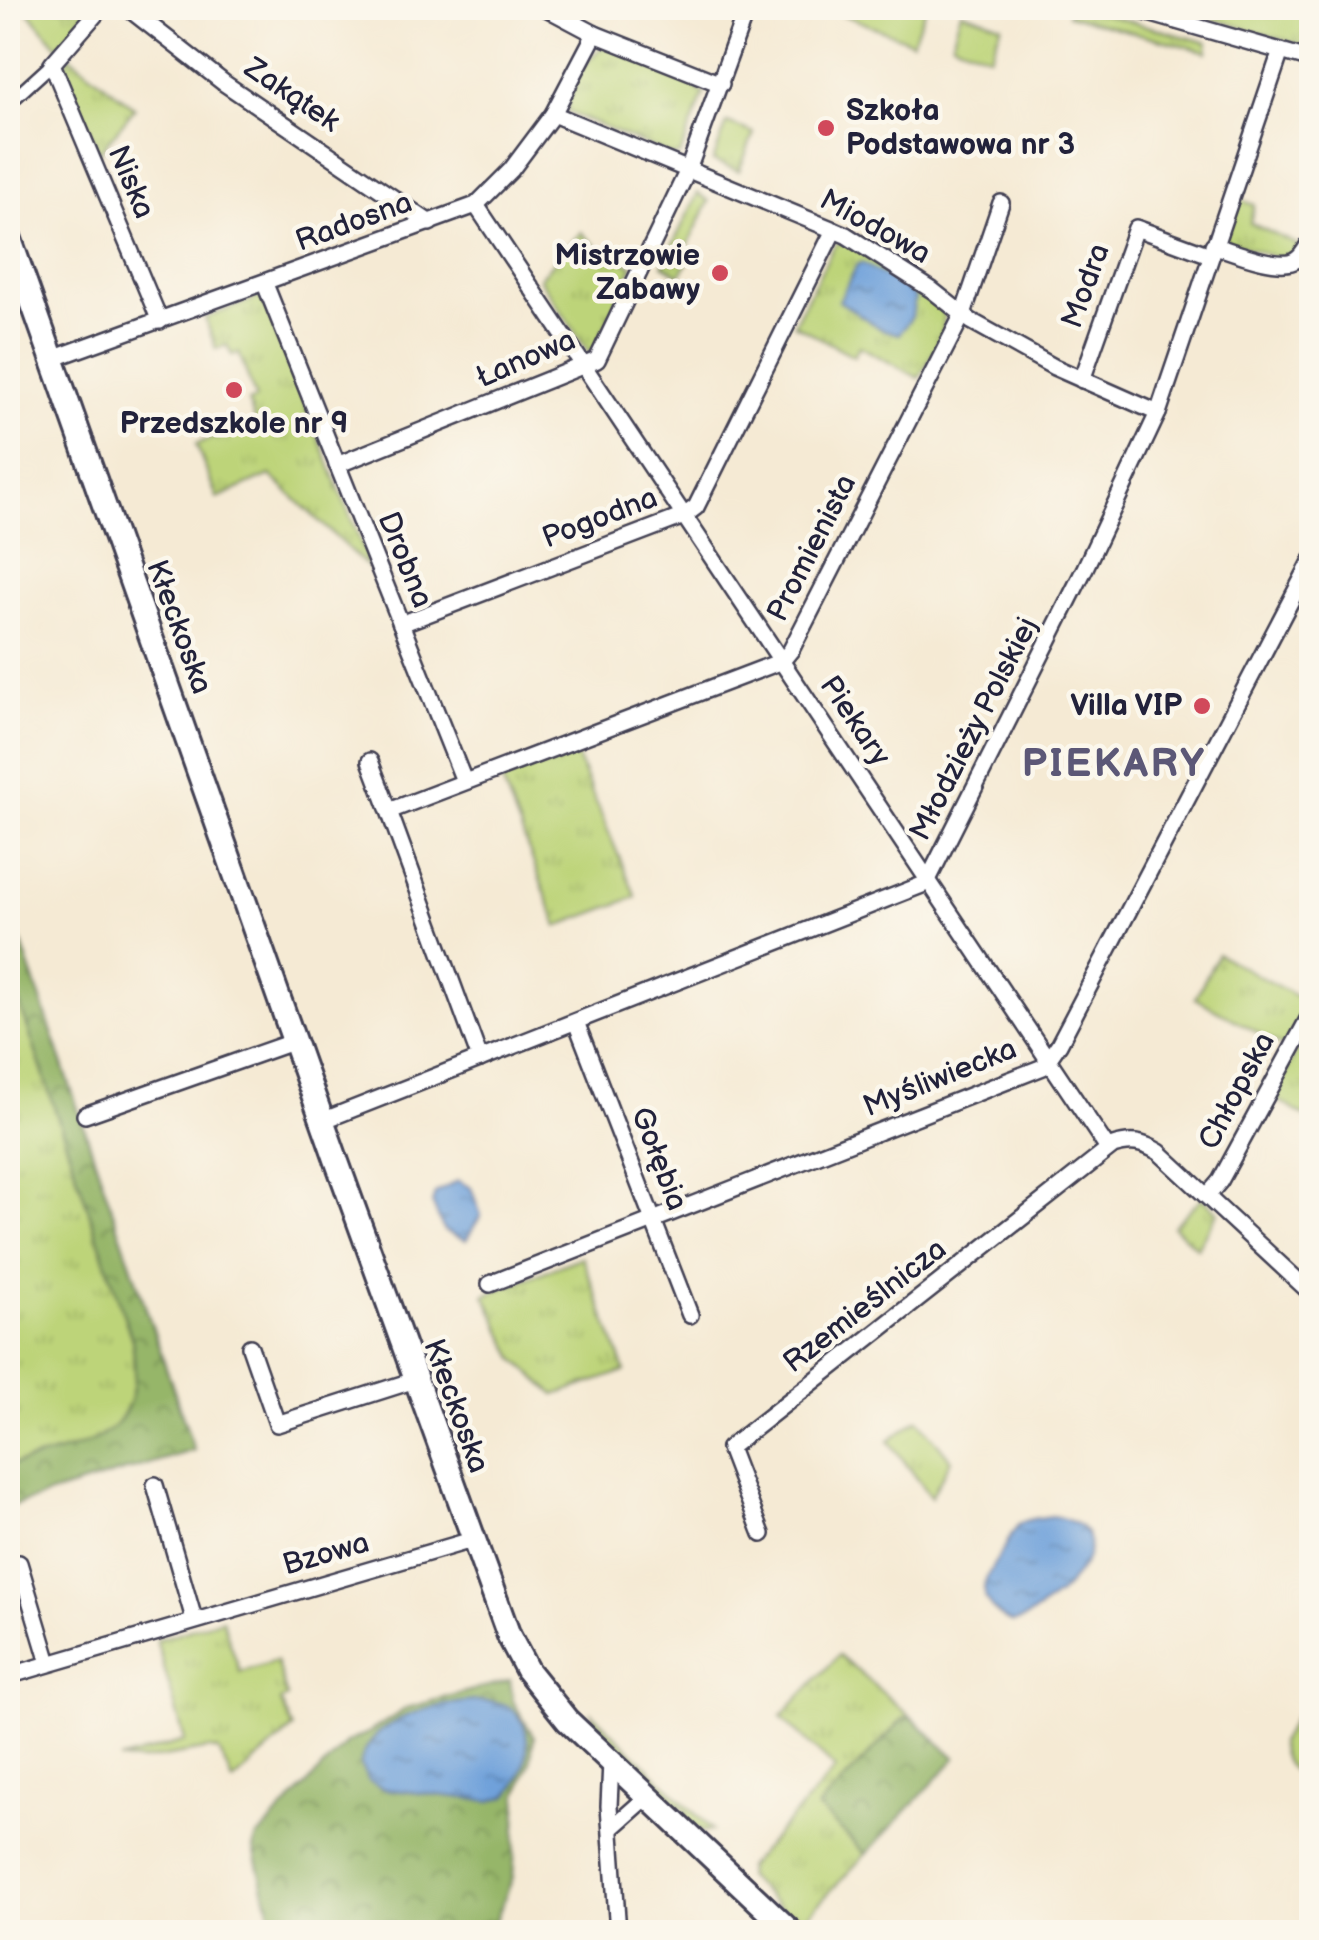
<svg xmlns="http://www.w3.org/2000/svg" width="1319" height="1940" font-family="'Balsamiq Sans',sans-serif">
	<style>
		.grass { fill: url(#grass-tufts); stroke: #707b5a; stroke-width: 2.5 }
		.forest { fill: url(#forest-crowns); stroke: #5c6c52; stroke-width: 2.5 }
		.pitch { fill: #bdd479; stroke: #707b5a; stroke-width: 2.5 }
		.water { fill: url(#water-ripples); stroke: #48628a; stroke-width: 2.5 }
		.lines { fill: none; stroke-linecap: round; stroke-linejoin: round }
		.pedestrian-casing { stroke: #424052; stroke-width: 16 }
		.minor-casing { stroke: #424052; stroke-width: 20 }
		.secondary-casing { stroke: #424052; stroke-width: 28 }
		.pedestrian { stroke: #fff; stroke-width: 11 }
		.minor { stroke: #fff; stroke-width: 15 }
		.secondary { stroke: #fff; stroke-width: 22 }
		.poi-dot { fill: #d1495b; stroke: #fbf7ec; stroke-width: 4 }
		.labels { text-anchor: middle; dominant-baseline: central; stroke-width: 9; stroke-linejoin: round; paint-order: stroke }
		.street-label { font-size: 30px; fill: #22223b; stroke: #fbf7ec }
		.poi-label { font-size: 30px; font-weight: bold; fill: #22223b; stroke: #fbf7ec; text-anchor: end }
		.district-label { font-size: 40px; font-weight: bold; letter-spacing: 2.5px; fill: #5c5877; stroke: #fbf7ec }
	</style>
	<defs>
		<pattern id="grass-tufts" width="24" height="20" patternUnits="userSpaceOnUse" patternTransform="scale(2.5)"><rect width="24" height="20" fill="#bdd479"/><path d="M3 7l-1-3M5 7V3M7 7l1-3M15 17l-1-3M17 17v-4M19 17l1-3" fill="none" stroke="#a2b66a"/></pattern>
		<pattern id="forest-crowns" width="20" height="18" patternUnits="userSpaceOnUse" patternTransform="scale(2.5)"><rect width="20" height="18" fill="#96b669"/><path d="M2 6a3 3 0 1 1 6 0M12 15a3 3 0 1 1 6 0" fill="none" stroke="#7a9458"/></pattern>
		<pattern id="water-ripples" width="26" height="14" patternUnits="userSpaceOnUse" patternTransform="scale(2.5)"><rect width="26" height="14" fill="#6fa1da"/><path d="M2 4q2-2 4 0t4 0M15 11q2-2 4 0t4 0" fill="none" stroke="#5b83b2"/></pattern>
	</defs>
	<rect width="100%" height="100%" fill="#fbf7ec"/>
	<filter id="ink" filterUnits="userSpaceOnUse"><feTurbulence type="fractalNoise" baseFrequency=".01" numOctaves="2"/><feDisplacementMap in="SourceGraphic" scale="20" xChannelSelector="R" yChannelSelector="G"/><feConvolveMatrix kernelMatrix="1 2 1 2 8 2 1 2 1" color-interpolation-filters="sRGB"/></filter>
	<filter id="wash" filterUnits="userSpaceOnUse"><feTurbulence type="fractalNoise" baseFrequency=".0048" numOctaves="4" result="noise"/><feDisplacementMap in="SourceGraphic" scale="40" xChannelSelector="R" yChannelSelector="G"/><feGaussianBlur stdDeviation="2.25" result="paint"/><feColorMatrix in="noise" values="0 0 0 0 0 0 0 0 0 0 0 0 0 0 0 0 0 1.4 0 .05"/><feComposite in="paint" operator="in"/></filter>
	<g filter="url(#wash)">
		<rect width="100%" height="100%" fill="#f5ead4"/>
		<g class="grass">
			<path d="M 25,8 L 91,8 L 58,47 Z"/>
			<path d="M 1070,8 L 1082,8 L 1208,43 L 1207,52 L 1068,15 Z"/>
			<path d="M 1198,8 L 1311,8 L 1311,48 L 1196,14 Z"/>
			<path d="M 961,11 L 1002,25 L 990,56 L 952,42 Z"/>
			<path d="M 607,46 L 700,84 L 698,90 L 704,93 L 680,155 L 672,156 L 567,112 C 568,92 587,52 607,46 Z"/>
			<path d="M 69,56 L 135,108 L 99,153 L 64,70 Z"/>
			<path d="M 727,123 L 754,133 L 739,171 L 713,161 Z"/>
			<path d="M 698,193 L 709,201 L 687,247 L 694,251 L 680,275 L 663,265 Z"/>
			<path d="M 1235,198 L 1254,205 L 1250,223 L 1298,245 L 1299,253 L 1277,258 L 1225,240 L 1223,235 Z"/>
			<path d="M 581,232 L 597,247 L 633,266 L 594,350 L 589,353 L 539,278 Z"/>
			<path d="M 841,241 L 848,242 L 942,307 C 951,329 929,359 919,378 L 859,346 L 854,356 L 794,324 L 834,246 Z"/>
			<path d="M 262,296 L 372,571 L 270,475 L 217,498 L 196,444 L 256,423 L 248,402 L 256,399 L 239,353 L 232,355 L 227,345 L 216,349 L 205,318 Z"/>
			<path d="M 573,748 L 636,897 L 558,926 L 500,776 Z"/>
			<path d="M 8,904 L 194,1450 L 8,1507 Z"/>
			<path d="M 1218,954 L 1309,1003 L 1284,1047 L 1195,998 Z"/>
			<path d="M 1311,1025 L 1311,1120 L 1272,1097 Z"/>
			<path d="M 1202,1198 L 1218,1212 L 1197,1248 L 1173,1226 Z"/>
			<path d="M 582,1257 L 625,1371 L 555,1395 L 515,1359 L 485,1295 Z"/>
			<path d="M 918,1419 L 951,1460 L 931,1497 L 889,1441 Z"/>
			<path d="M 222,1619 L 240,1672 L 276,1661 L 287,1697 L 280,1701 L 293,1728 L 233,1782 L 219,1751 L 210,1749 L 140,1761 L 119,1760 L 185,1741 L 156,1640 Z"/>
			<path d="M 839,1655 L 911,1717 L 903,1719 L 818,1808 L 866,1854 L 805,1918 L 796,1922 L 746,1876 L 747,1867 L 836,1769 L 781,1717 Z"/>
			<path d="M 1311,1692 L 1311,1790 C 1299,1776 1278,1762 1280,1742 Z"/>
			<path d="M 592,1713 L 712,1830 L 701,1832 L 683,1818 L 687,1813 L 679,1805 L 674,1810 L 652,1787 L 652,1782 L 593,1723 Z"/>
		</g>
		<g class="forest">
			<path d="M 8,904 L 194,1450 L 8,1507 L 8,1466 C 87,1443 147,1444 132,1340 L 8,969 Z"/>
			<path d="M 510,1680 L 513,1701 L 534,1737 L 530,1763 L 518,1794 L 513,1877 L 491,1932 L 275,1932 L 254,1849 L 256,1839 L 347,1742 L 368,1733 L 407,1708 Z"/>
			<path d="M 911,1717 L 956,1758 L 866,1854 L 818,1808 L 903,1719 Z"/>
		</g>
		<path class="pitch" d="M 835,8 L 926,8 L 912,42 L 833,11 Z"/>
		<g class="water">
			<path d="M 862,263 L 902,286 L 915,297 L 912,317 L 899,334 L 881,329 L 839,301 L 857,265 Z"/>
			<path d="M 458,1181 L 471,1188 L 481,1215 L 466,1240 L 444,1231 L 432,1203 L 435,1193 Z"/>
			<path d="M 1053,1516 C 1149,1535 1026,1628 1010,1622 C 1004,1620 997,1612 992,1608 C 973,1587 993,1567 1005,1547 C 1010,1538 1014,1526 1023,1522 C 1032,1518 1044,1517 1053,1516 Z"/>
			<path d="M 475,1701 C 487,1702 503,1700 513,1710 C 537,1732 527,1774 507,1796 L 491,1801 L 384,1789 L 369,1781 L 360,1765 C 371,1717 431,1705 475,1701 Z"/>
		</g>
	</g>
	<g filter="url(#ink)">
		<g class="lines">
			<g class="pedestrian-casing">
				<path id="pedestrian" d="M 8,104 L 52,64"/>
			</g>
			<g class="minor-casing">
				<g id="minor">
					<path d="M 101,8 L 52,64 L 160,321"/>
					<path d="M 128,8 L 224,83 L 430,223"/>
					<path d="M 546,8 L 595,34 L 721,84"/>
					<path d="M 1131,8 L 1312,60"/>
					<path d="M 553,114 L 846,235 L 932,290 L 971,321 L 1054,367 L 1158,413"/>
					<path d="M 476,205 L 1108,1149"/>
					<path d="M 1213,245 C 1231,251 1281,271 1296,260 C 1303,256 1307,246 1312,239"/>
					<path d="M 265,284 L 464,781"/>
					<path d="M 52,359 L 476,205 L 511,170 L 553,114 L 595,34"/>
					<path d="M 1082,380 L 1136,228 L 1210,255"/>
					<path d="M 337,465 L 597,360 L 688,170 L 747,8"/>
					<path d="M 401,624 L 684,516 L 696,507 L 834,230"/>
					<path d="M 370,761 L 389,811"/>
					<path d="M 576,1022 L 690,1315"/>
					<path d="M 480,1059 L 389,811 L 782,661 L 791,650 L 963,314 L 1001,203"/>
					<path d="M 85,1115 L 295,1041"/>
					<path d="M 322,1121 L 922,885 L 928,880 L 1085,568 L 1158,413 L 1281,51"/>
					<path d="M 1208,1195 L 1220,1181 L 1312,1012"/>
					<path d="M 490,1284 L 1043,1067 L 1059,1044 L 1312,560"/>
					<path d="M 250,1347 L 277,1424 L 415,1380"/>
					<path d="M 155,1485 L 194,1619"/>
					<path d="M 762,1534 L 729,1448 L 1113,1146 C 1131,1140 1142,1142 1159,1152 L 1312,1294"/>
					<path d="M 19,1563 L 49,1663"/>
					<path d="M 8,1676 L 472,1540"/>
					<path d="M 611,1762 L 609,1806 L 618,1932"/>
					<path d="M 612,1828 L 647,1797"/>
				</g>
			</g>
			<g class="secondary-casing">
				<path id="secondary" d="M 8,234 L 337,1162 L 509,1636 L 527,1670 L 567,1720 L 791,1932"/>
			</g>
			<use href="#pedestrian" class="pedestrian"/>
			<use href="#minor" class="minor"/>
			<use href="#secondary" class="secondary"/>
		</g>
	</g>
	<g class="poi-dot">
		<circle cx="826" cy="128" r="10"/>
		<circle cx="720" cy="273" r="10"/>
		<circle cx="234" cy="390" r="10"/>
		<circle cx="1202" cy="706" r="10"/>
	</g>
	<g class="labels">
		<g class="street-label">
			<text transform="translate(292 95) rotate(34)">Zakątek</text>
			<text transform="translate(131 182) rotate(67)">Niska</text>
			<text transform="translate(354 222) rotate(-20)">Radosna</text>
			<text transform="translate(875 227) rotate(29)">Miodowa</text>
			<text transform="translate(1086 286) rotate(-70)">Modra</text>
			<text transform="translate(526 359) rotate(-23)">Łanowa</text>
			<text transform="translate(600 518) rotate(-21)">Pogodna</text>
			<text transform="translate(812 548) rotate(-63)">Promienista</text>
			<text transform="translate(405 560) rotate(68)">Drobna</text>
			<text transform="translate(179 627) rotate(70)">Kłeckoska</text>
			<text transform="translate(855 721) rotate(56)">Piekary</text>
			<text transform="translate(974 729) rotate(-63)">Młodzieży Polskiej</text>
			<text transform="translate(940 1078) rotate(-22)">Myśliwiecka</text>
			<text transform="translate(1237 1091) rotate(-62)">Chłopska</text>
			<text transform="translate(659 1159) rotate(69)">Gołębia</text>
			<text transform="translate(865 1306) rotate(-38)">Rzemieślnicza</text>
			<text transform="translate(456 1406) rotate(70)">Kłeckoska</text>
			<text transform="translate(326 1554) rotate(-16)">Bzowa</text>
		</g>
		<g class="poi-label">
			<text x="846" y="111" text-anchor="start">Szkoła<tspan x="846" dy="34">Podstawowa nr 3</tspan></text>
			<text x="700" y="256">Mistrzowie<tspan x="700" dy="34">Zabawy</tspan></text>
			<text x="234" y="424" text-anchor="middle">Przedszkole nr 9</text>
			<text x="1182" y="706">Villa VIP</text>
		</g>
		<g class="district-label">
			<text x="1114" y="764">PIEKARY</text>
		</g>
	</g>
	<rect width="1319" height="1940" fill="none" stroke="#fbf7ec" stroke-width="40"/>
</svg>
